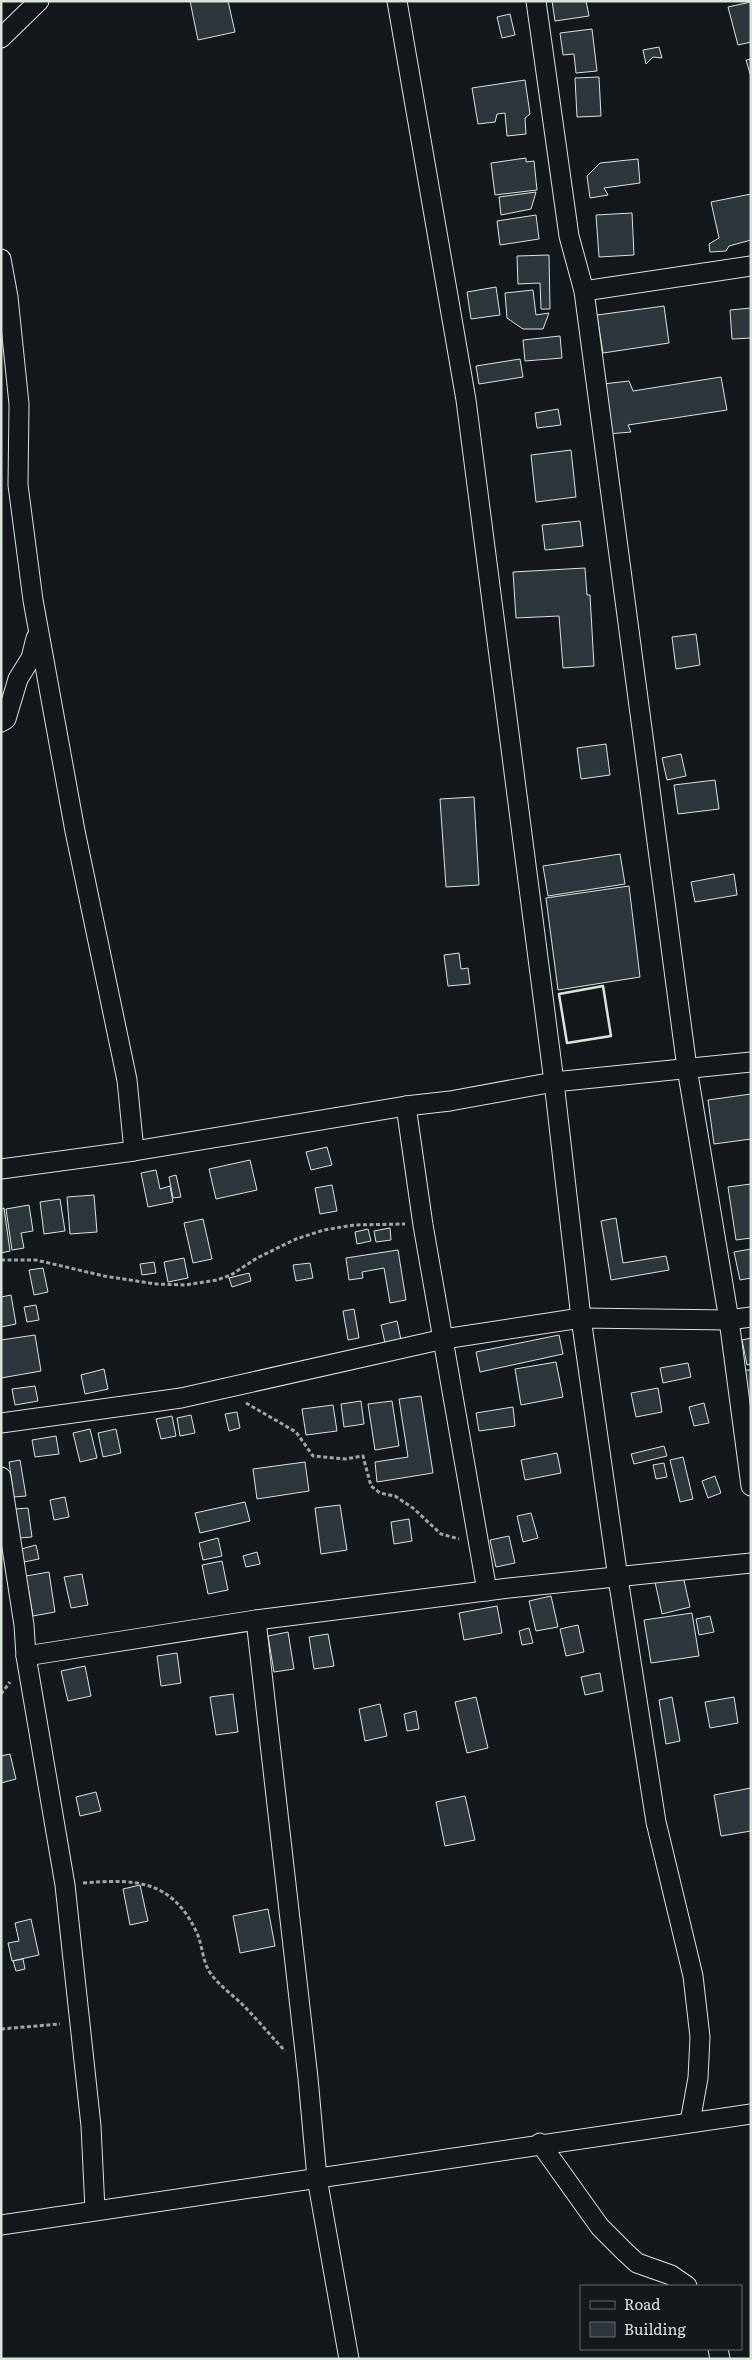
<svg xmlns="http://www.w3.org/2000/svg" width="752" height="2360" font-family="Literata,serif">
	<style>
		.building { fill: #2c363c; stroke: #d8e6dc }
		.lines { fill: none; stroke-linecap: round; stroke-linejoin: round }
		.street-casing { stroke: #d8e6dc; stroke-width: 21 }
		.path { stroke: #9da8a2; stroke-width: 3; stroke-dasharray: 4 2.5; stroke-linecap: butt }
		.street { stroke: #14181c; stroke-width: 19 }
		.wall { stroke: #d8e6dc; stroke-width: 2.5 }
	</style>
	<rect width="100%" height="100%" fill="#14181c"/>
	<g class="building">
		<path d="M 190,1 L 228,1 L 235,32 L 198,40 Z"/>
		<path d="M 552,1 L 586,1 L 589,16 L 555,21 Z"/>
		<path d="M 751,2 L 751,42 L 738,45 L 728,7 Z"/>
		<path d="M 510,14 L 515,35 L 502,38 L 497,17 Z"/>
		<path d="M 592,29 L 597,71 L 576,73 L 574,54 L 563,55 L 560,33 Z"/>
		<path d="M 659,47 L 662,58 L 653,57 L 646,64 L 643,50 Z"/>
		<path d="M 751,59 L 751,77 L 746,60 Z"/>
		<path d="M 599,77 L 601,116 L 577,117 L 575,78 Z"/>
		<path d="M 525,80 L 530,114 L 525,118 L 526,134 L 507,136 L 505,113 L 497,114 L 495,122 L 478,124 L 472,88 Z"/>
		<path d="M 526,158 L 526,162 L 534,161 L 537,190 L 495,195 L 491,163 Z"/>
		<path d="M 638,159 L 640,183 L 604,188 L 608,195 L 590,198 L 587,176 L 600,163 Z"/>
		<path d="M 536,192 L 531,209 L 501,215 L 499,197 Z"/>
		<path d="M 751,194 L 751,240 L 729,246 L 726,251 L 710,252 L 709,244 L 719,238 L 711,202 Z"/>
		<path d="M 632,213 L 634,255 L 599,257 L 596,215 Z"/>
		<path d="M 536,215 L 539,239 L 500,245 L 497,221 Z"/>
		<path d="M 549,255 L 550,309 L 541,309 L 540,283 L 518,284 L 517,256 Z"/>
		<path d="M 496,287 L 500,315 L 471,319 L 467,292 Z"/>
		<path d="M 533,290 L 536,315 L 549,313 L 543,329 L 523,329 L 507,318 L 505,293 Z"/>
		<path d="M 664,306 L 669,343 L 603,353 L 597,315 Z"/>
		<path d="M 751,308 L 751,338 L 732,339 L 730,310 Z"/>
		<path d="M 560,336 L 562,358 L 525,361 L 523,340 Z"/>
		<path d="M 520,359 L 523,377 L 479,384 L 476,366 Z"/>
		<path d="M 721,377 L 727,410 L 628,425 L 631,432 L 608,434 L 603,384 L 629,381 L 633,391 Z"/>
		<path d="M 558,409 L 561,425 L 537,428 L 535,413 Z"/>
		<path d="M 571,450 L 576,497 L 536,502 L 531,455 Z"/>
		<path d="M 580,521 L 583,546 L 545,550 L 542,525 Z"/>
		<path d="M 585,568 L 587,595 L 590,595 L 594,666 L 563,668 L 559,616 L 516,618 L 513,572 Z"/>
		<path d="M 696,634 L 700,665 L 676,669 L 672,637 Z"/>
		<path d="M 606,744 L 610,775 L 581,779 L 577,748 Z"/>
		<path d="M 681,754 L 686,776 L 667,780 L 662,758 Z"/>
		<path d="M 715,780 L 719,809 L 678,814 L 674,785 Z"/>
		<path d="M 474,797 L 479,885 L 446,887 L 440,799 Z"/>
		<path d="M 620,854 L 625,884 L 548,896 L 543,866 Z"/>
		<path d="M 734,874 L 737,895 L 695,902 L 691,882 Z"/>
		<path d="M 629,886 L 640,977 L 558,990 L 546,898 Z"/>
		<path d="M 459,953 L 461,969 L 468,968 L 470,984 L 448,986 L 444,955 Z"/>
		<path d="M 751,1094 L 751,1139 L 714,1144 L 708,1100 Z"/>
		<path d="M 327,1147 L 332,1165 L 311,1170 L 306,1152 Z"/>
		<path d="M 250,1160 L 257,1190 L 216,1199 L 209,1169 Z"/>
		<path d="M 156,1170 L 160,1189 L 170,1186 L 173,1202 L 148,1207 L 141,1173 Z"/>
		<path d="M 176,1175 L 181,1197 L 173,1198 L 169,1177 Z"/>
		<path d="M 751,1184 L 751,1238 L 736,1240 L 728,1187 Z"/>
		<path d="M 332,1185 L 337,1211 L 320,1214 L 315,1188 Z"/>
		<path d="M 94,1195 L 97,1232 L 70,1234 L 67,1197 Z"/>
		<path d="M 60,1199 L 65,1231 L 44,1234 L 40,1202 Z"/>
		<path d="M 29,1205 L 33,1231 L 21,1233 L 24,1248 L 12,1250 L 6,1209 Z"/>
		<path d="M 4,1208 L 10,1251 L 1,1253 L 1,1209 Z"/>
		<path d="M 616,1218 L 623,1263 L 666,1256 L 669,1270 L 611,1280 L 601,1221 Z"/>
		<path d="M 203,1219 L 212,1259 L 193,1263 L 184,1223 Z"/>
		<path d="M 390,1228 L 391,1240 L 376,1242 L 374,1231 Z"/>
		<path d="M 368,1229 L 371,1241 L 357,1244 L 355,1232 Z"/>
		<path d="M 751,1249 L 751,1278 L 740,1280 L 734,1252 Z"/>
		<path d="M 398,1250 L 406,1300 L 390,1303 L 384,1268 L 362,1272 L 363,1278 L 349,1280 L 346,1258 Z"/>
		<path d="M 184,1258 L 188,1278 L 168,1282 L 164,1262 Z"/>
		<path d="M 154,1262 L 156,1273 L 142,1275 L 140,1264 Z"/>
		<path d="M 310,1263 L 313,1278 L 296,1281 L 293,1265 Z"/>
		<path d="M 43,1268 L 48,1292 L 34,1295 L 29,1270 Z"/>
		<path d="M 249,1273 L 251,1281 L 232,1287 L 229,1278 Z"/>
		<path d="M 11,1295 L 16,1324 L 1,1327 L 1,1297 Z"/>
		<path d="M 36,1305 L 39,1320 L 27,1322 L 24,1307 Z"/>
		<path d="M 354,1309 L 359,1338 L 348,1340 L 343,1311 Z"/>
		<path d="M 397,1321 L 401,1340 L 385,1343 L 381,1325 Z"/>
		<path d="M 35,1335 L 41,1371 L 1,1378 L 1,1340 Z"/>
		<path d="M 559,1335 L 563,1354 L 480,1372 L 476,1352 Z"/>
		<path d="M 751,1338 L 751,1364 L 747,1365 L 742,1340 Z"/>
		<path d="M 556,1362 L 563,1397 L 521,1405 L 515,1369 Z"/>
		<path d="M 688,1363 L 691,1377 L 663,1383 L 660,1368 Z"/>
		<path d="M 104,1369 L 108,1389 L 85,1394 L 81,1375 Z"/>
		<path d="M 744,1370 L 751,1370 L 751,1416 Z"/>
		<path d="M 35,1386 L 38,1401 L 15,1405 L 12,1389 Z"/>
		<path d="M 658,1388 L 662,1412 L 636,1417 L 631,1393 Z"/>
		<path d="M 421,1396 L 433,1473 L 377,1482 L 375,1462 L 408,1457 L 399,1399 Z"/>
		<path d="M 361,1401 L 364,1424 L 344,1427 L 341,1404 Z"/>
		<path d="M 392,1401 L 399,1446 L 375,1450 L 368,1404 Z"/>
		<path d="M 704,1403 L 709,1423 L 694,1426 L 689,1407 Z"/>
		<path d="M 333,1405 L 337,1431 L 306,1435 L 302,1409 Z"/>
		<path d="M 513,1407 L 515,1426 L 479,1431 L 476,1413 Z"/>
		<path d="M 237,1412 L 240,1428 L 229,1431 L 225,1414 Z"/>
		<path d="M 191,1415 L 195,1433 L 180,1436 L 177,1418 Z"/>
		<path d="M 172,1416 L 176,1436 L 161,1439 L 156,1419 Z"/>
		<path d="M 90,1429 L 97,1458 L 80,1462 L 73,1433 Z"/>
		<path d="M 116,1429 L 121,1453 L 103,1457 L 98,1433 Z"/>
		<path d="M 56,1436 L 59,1454 L 35,1457 L 32,1440 Z"/>
		<path d="M 664,1446 L 667,1456 L 634,1464 L 631,1454 Z"/>
		<path d="M 557,1453 L 561,1473 L 525,1480 L 521,1460 Z"/>
		<path d="M 683,1457 L 693,1499 L 680,1502 L 670,1460 Z"/>
		<path d="M 20,1460 L 26,1496 L 14,1497 L 9,1462 Z"/>
		<path d="M 305,1462 L 309,1491 L 257,1499 L 253,1469 Z"/>
		<path d="M 664,1463 L 667,1477 L 656,1479 L 653,1465 Z"/>
		<path d="M 715,1476 L 721,1493 L 708,1498 L 702,1481 Z"/>
		<path d="M 65,1497 L 69,1517 L 54,1520 L 50,1500 Z"/>
		<path d="M 245,1502 L 250,1521 L 200,1533 L 195,1513 Z"/>
		<path d="M 340,1505 L 347,1550 L 321,1554 L 315,1508 Z"/>
		<path d="M 28,1508 L 32,1537 L 19,1538 L 15,1509 Z"/>
		<path d="M 531,1513 L 538,1538 L 523,1542 L 517,1516 Z"/>
		<path d="M 409,1519 L 412,1541 L 394,1544 L 391,1522 Z"/>
		<path d="M 509,1536 L 515,1563 L 496,1567 L 490,1540 Z"/>
		<path d="M 218,1538 L 222,1556 L 203,1560 L 199,1543 Z"/>
		<path d="M 36,1545 L 39,1559 L 24,1562 L 21,1549 Z"/>
		<path d="M 257,1552 L 260,1564 L 246,1567 L 243,1556 Z"/>
		<path d="M 222,1561 L 228,1590 L 208,1594 L 202,1565 Z"/>
		<path d="M 49,1572 L 55,1612 L 33,1616 L 26,1576 Z"/>
		<path d="M 82,1574 L 88,1605 L 71,1608 L 64,1577 Z"/>
		<path d="M 683,1576 L 690,1607 L 662,1614 L 655,1582 Z"/>
		<path d="M 551,1596 L 558,1627 L 536,1631 L 529,1601 Z"/>
		<path d="M 497,1606 L 502,1633 L 464,1640 L 459,1613 Z"/>
		<path d="M 692,1613 L 699,1656 L 651,1663 L 644,1620 Z"/>
		<path d="M 710,1616 L 714,1632 L 699,1635 L 696,1619 Z"/>
		<path d="M 578,1625 L 584,1652 L 566,1656 L 560,1629 Z"/>
		<path d="M 529,1628 L 533,1643 L 522,1645 L 519,1631 Z"/>
		<path d="M 288,1632 L 294,1669 L 274,1672 L 268,1636 Z"/>
		<path d="M 328,1634 L 334,1666 L 314,1669 L 309,1637 Z"/>
		<path d="M 177,1653 L 181,1683 L 161,1686 L 157,1656 Z"/>
		<path d="M 85,1666 L 91,1696 L 68,1701 L 61,1671 Z"/>
		<path d="M 600,1673 L 603,1691 L 585,1695 L 581,1677 Z"/>
		<path d="M 233,1694 L 238,1732 L 216,1735 L 210,1697 Z"/>
		<path d="M 476,1697 L 488,1748 L 467,1753 L 455,1702 Z"/>
		<path d="M 672,1697 L 680,1741 L 666,1744 L 659,1700 Z"/>
		<path d="M 734,1697 L 738,1723 L 710,1728 L 705,1702 Z"/>
		<path d="M 380,1704 L 387,1736 L 365,1741 L 359,1709 Z"/>
		<path d="M 416,1711 L 419,1729 L 407,1731 L 404,1714 Z"/>
		<path d="M 10,1754 L 16,1779 L 1,1783 L 1,1756 Z"/>
		<path d="M 751,1788 L 751,1831 L 721,1836 L 714,1795 Z"/>
		<path d="M 96,1792 L 101,1811 L 80,1816 L 76,1797 Z"/>
		<path d="M 465,1796 L 475,1840 L 445,1846 L 436,1802 Z"/>
		<path d="M 140,1885 L 148,1921 L 130,1925 L 123,1889 Z"/>
		<path d="M 268,1909 L 275,1946 L 240,1953 L 233,1916 Z"/>
		<path d="M 31,1919 L 39,1955 L 12,1961 L 8,1943 L 19,1941 L 15,1923 Z"/>
		<path d="M 23,1959 L 25,1969 L 16,1971 L 13,1961 Z"/>
	</g>
	<g class="lines">
		<g class="street-casing">
			<g id="street">
				<path d="M 397,1 L 466,400 L 554,1082 L 581,1318 L 618,1578 L 656,1822 L 693,1976 L 700,2037 L 698,2078 L 690,2122"/>
				<path d="M 536,1 L 569,236 L 584,291 L 687,1068 L 729,1320 L 751,1486"/>
				<path d="M 1,38 L 39,1"/>
				<path d="M 1,259 L 8,297 L 19,404 L 18,485 L 33,600 L 75,831 L 127,1080 L 134,1151"/>
				<path d="M 584,291 L 751,266"/>
				<path d="M 1,722 L 6,719 L 18,679 L 31,658 L 36,638"/>
				<path d="M 406,1106 L 423,1225 L 487,1591"/>
				<path d="M 1,1169 L 134,1151 L 406,1106 L 450,1101 L 554,1082 L 751,1062"/>
				<path d="M 1,1423 L 181,1398 L 444,1339 L 581,1318 L 729,1320 L 751,1317"/>
				<path d="M 1,1477 L 24,1625 L 26,1656 L 65,1885 L 91,2126 L 95,2210"/>
				<path d="M 256,1620 L 308,2078 L 317,2178 L 349,2359"/>
				<path d="M 26,1656 L 256,1620 L 509,1588 L 751,1563"/>
				<path d="M 540,2143 L 600,2227 L 625,2252 L 637,2263 L 671,2275 L 687,2286"/>
				<path d="M 1,2225 L 751,2114"/>
				<path d="M 718,2349 L 720,2359"/>
			</g>
		</g>
		<g class="path">
			<path d="M 1,1260 L 36,1260 L 104,1276 L 156,1284 L 185,1285 L 217,1280 L 231,1275 L 257,1258 L 296,1239 L 324,1230 L 354,1225 L 405,1224"/>
			<path d="M 246,1403 L 296,1432 L 313,1456 L 345,1459 L 363,1456 L 371,1486 L 380,1493 L 395,1496 L 413,1508 L 441,1534 L 459,1539"/>
			<path d="M 1,1694 L 10,1682"/>
			<path d="M 83,1883 C 134,1879 171,1879 196,1931 C 203,1945 202,1962 211,1974 C 219,1985 231,1994 241,2003 C 256,2018 270,2035 285,2051"/>
			<path d="M 1,2029 L 60,2024"/>
		</g>
		<use href="#street" class="street"/>
		<path class="wall" d="M 603,986 L 611,1036 L 567,1043 L 559,994 Z"/>
	</g>
	<rect width="752" height="2360" fill="none" stroke="#d8e6dc" stroke-width="5"/>
	<rect x="580" y="2285" width="162" height="65" fill="#14181c" stroke="#626a69"/>
	<rect x="590" y="2301" width="25" height="8" fill="#14181c" stroke="#626a69"/>
	<text x="624" y="2310" font-size="15" fill="#d8e6dc">Road</text>
	<rect x="590" y="2322" width="25" height="15" fill="#2c363c" stroke="#626a69"/>
	<text x="624" y="2335" font-size="15" fill="#d8e6dc">Building</text>
</svg>
